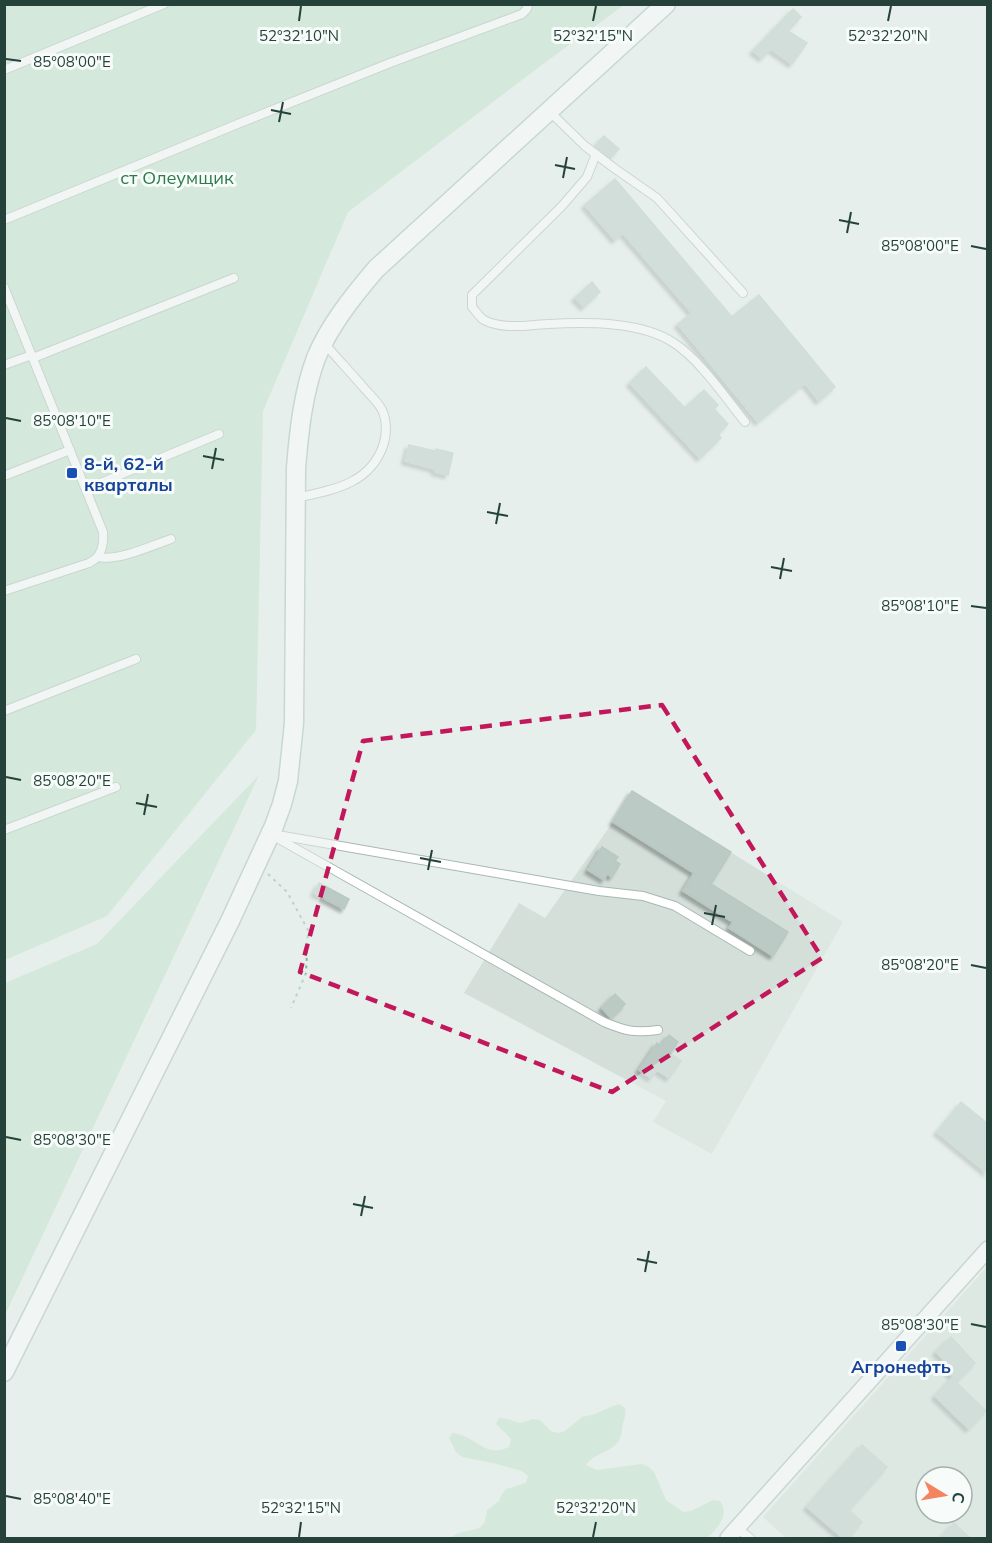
<svg xmlns="http://www.w3.org/2000/svg" width="992" height="1543" font-family="Mulish,sans-serif">
	<style>
		.built { fill: #d4dfda; fill-rule: evenodd }
		.green { fill: #bfe0c8 }
		.building { fill: #bbcac4; stroke: #b8c9c2; stroke-width: 1.5; filter: url(#shadow) }
		.lines { fill: none; stroke-linecap: round; stroke-linejoin: round }
		.lane-casing { stroke: #a8b8b2; stroke-width: 10 }
		.street-casing { stroke: #a8b8b2; stroke-width: 18 }
		.secondary-casing { stroke: #a4bbb3; stroke-width: 21 }
		.path { stroke: #86b3a5; stroke-width: 2; stroke-dasharray: 3 4.5; stroke-linecap: butt }
		.lane { stroke: #fff; stroke-width: 8 }
		.street { stroke: #fff; stroke-width: 15 }
		.secondary { stroke: #fff; stroke-width: 18 }
		.marked { fill: none; stroke: #c2185b; stroke-width: 4.5; stroke-dasharray: 12 8; stroke-linejoin: round }
		.ticks { fill: none; stroke: #24423a; stroke-width: 2 }
		.transit-dot { fill: #1a4fb4; stroke: #f7fbf9; stroke-width: 2 }
		.labels { text-anchor: middle; dominant-baseline: central; stroke-width: 6; stroke-linejoin: round; paint-order: stroke }
		.park-label { font-size: 18px; fill: #2d7a4b; stroke: #f7fbf9 }
		.transit-label { font-size: 18px; font-weight: bold; fill: #164399; stroke: #f7fbf9; text-anchor: start }
		.ticks-label { font-size: 15px; text-anchor: middle; fill: #24423a; stroke: #f7fbf9; stroke-width: 6; stroke-linejoin: round; paint-order: stroke }
	</style>
	<defs>
		<filter id="shadow"><feDropShadow dx="-3.5" dy="3.5" stdDeviation="1.5" flood-color="#0004"/></filter>
	</defs>
	<rect width="100%" height="100%" fill="#e6efeb"/>
	<g class="built">
		<path d="M 632,791 L 843,922 L 712,1154 L 653,1122 L 666,1101 L 464,993 L 519,903 L 545,918 L 613,822 Z"/>
		<path d="M 987,1267 L 987,1538 L 786,1538 L 763,1517 ZM 926,1477 L 962,1477 L 962,1513 L 926,1513 Z"/>
	</g>
	<g class="green">
		<path d="M 5,5 L 624,5 L 543,64 L 348,212 L 263,411 L 256,730 L 107,916 L 5,960 Z"/>
		<path d="M 259,775 L 5,1315 L 5,983 L 97,944 Z"/>
		<path d="M 619,1404 L 625,1408 C 626,1415 625,1417 623,1423 C 622,1428 622,1433 620,1438 C 614,1453 594,1452 586,1465 L 597,1470 L 641,1464 L 649,1467 L 654,1472 L 666,1500 L 683,1512 L 691,1511 L 713,1500 L 720,1501 C 730,1514 718,1528 707,1538 L 451,1538 C 467,1524 485,1539 487,1510 L 499,1501 L 502,1494 L 506,1489 L 526,1483 L 528,1476 L 522,1471 L 493,1463 L 462,1457 L 456,1452 L 449,1438 L 453,1433 C 476,1436 485,1459 509,1447 L 511,1440 C 507,1433 501,1430 496,1424 L 499,1418 L 507,1419 L 520,1423 L 533,1419 L 540,1420 L 551,1431 L 558,1433 L 565,1431 L 582,1417 L 595,1414 L 608,1408 Z"/>
	</g>
	<g class="building">
		<path d="M 793,9 L 801,17 L 788,31 L 807,43 L 792,64 L 771,49 L 762,58 L 753,51 Z"/>
		<path d="M 604,136 L 619,149 L 610,158 L 595,146 Z"/>
		<path d="M 615,179 L 732,317 L 759,295 L 835,387 L 819,401 L 805,383 L 758,422 L 678,324 L 692,313 L 623,233 L 615,240 L 585,205 Z"/>
		<path d="M 592,282 L 600,292 L 584,307 L 575,298 Z"/>
		<path d="M 646,367 L 685,408 L 704,390 L 718,405 L 714,409 L 728,424 L 718,434 L 721,438 L 700,458 L 630,383 Z"/>
		<path d="M 409,445 L 435,451 L 436,449 L 453,453 L 448,475 L 435,472 L 435,469 L 405,461 Z"/>
		<path d="M 632,791 L 731,852 L 711,884 L 788,932 L 773,956 L 729,928 L 733,922 L 683,891 L 694,873 L 613,822 Z"/>
		<path d="M 602,847 L 618,857 L 615,861 L 620,864 L 612,877 L 607,874 L 604,880 L 588,870 Z"/>
		<path d="M 319,883 L 349,899 L 344,909 L 314,893 Z"/>
		<path d="M 615,994 L 625,1004 L 611,1018 L 602,1008 Z"/>
		<path d="M 669,1035 L 678,1042 L 670,1053 L 681,1061 L 669,1078 L 657,1070 L 651,1078 L 639,1070 L 657,1043 L 661,1046 Z"/>
		<path d="M 961,1102 L 987,1123 L 987,1173 L 937,1132 Z"/>
		<path d="M 951,1337 L 975,1363 L 957,1381 L 941,1364 L 944,1360 L 936,1352 Z"/>
		<path d="M 952,1378 L 986,1411 L 969,1429 L 935,1396 Z"/>
		<path d="M 862,1445 L 887,1467 L 849,1510 L 862,1522 L 848,1539 L 844,1539 L 807,1507 Z"/>
		<path d="M 954,1523 L 971,1539 L 940,1539 Z"/>
	</g>
	<g class="lines">
		<g class="lane-casing">
			<g id="lane">
				<path d="M 4,70 L 164,4"/>
				<path d="M 550,112 L 585,146 L 614,168 L 657,198 L 743,293"/>
				<path d="M 596,154 L 587,177 L 562,206 L 472,295 L 472,307 C 476,311 479,317 484,320 C 503,330 528,325 548,324 C 586,322 641,321 674,343 C 700,360 725,397 745,422"/>
				<path d="M 4,220 L 240,123 L 390,63 L 522,14 L 527,9 L 528,4"/>
				<path d="M 4,287 L 103,532 C 104,545 102,557 89,563 L 4,591"/>
				<path d="M 33,358 L 234,278"/>
				<path d="M 4,365 L 32,355"/>
				<path d="M 4,476 L 70,450"/>
				<path d="M 86,489 L 219,434"/>
				<path d="M 296,498 C 332,490 369,485 383,446 C 387,435 387,420 382,410 C 378,402 370,395 364,388 C 351,373 337,358 324,343"/>
				<path d="M 98,557 C 120,561 150,546 171,539"/>
				<path d="M 4,711 L 136,659"/>
				<path d="M 4,830 L 116,787"/>
				<path d="M 272,834 L 599,891 L 643,896 L 675,906 L 750,951"/>
				<path d="M 277,838 L 604,1022 C 626,1031 633,1033 658,1030"/>
				<path d="M 738,1529 L 750,1538"/>
			</g>
		</g>
		<g class="street-casing">
			<path id="street" d="M 728,1538 L 988,1249"/>
		</g>
		<g class="secondary-casing">
			<path id="secondary" d="M 4,1372 L 230,921 L 274,826 L 282,804 L 288,781 L 294,723 L 296,468 C 299,431 303,393 316,358 C 329,326 353,296 376,269 L 666,4"/>
		</g>
		<path class="path" d="M 268,874 L 287,892 L 308,930 L 306,973 L 291,1008"/>
		<use href="#lane" class="lane"/>
		<use href="#street" class="street"/>
		<use href="#secondary" class="secondary"/>
	</g>
	<path d="M0 0H992V1543H0ZM 662,705 L 822,958 L 612,1092 L 300,972 L 363,741 Z" fill="#e6efeb" fill-opacity=".55" fill-rule="evenodd"/>
	<path class="marked" d="M 662,705 L 822,958 L 612,1092 L 300,972 L 363,741 Z"/>
	<path class="ticks" d="M 299,21 L 301,6M 593,21 L 596,6M 888,21 L 891,6M 6,59 L 21,61M 271,110 L 291,114M 279,122 L 283,102M 555,165 L 575,169M 563,178 L 567,157M 839,220 L 859,224M 847,233 L 851,212M 971,246 L 986,249M 6,418 L 21,421M 203,456 L 224,460M 212,469 L 216,448M 487,512 L 508,516M 496,524 L 500,503M 771,567 L 792,571M 780,579 L 784,558M 971,606 L 986,608M 6,777 L 21,780M 136,803 L 157,807M 144,815 L 148,794M 420,858 L 441,862M 428,870 L 432,850M 704,913 L 725,917M 712,925 L 716,905M 971,965 L 986,968M 6,1137 L 21,1140M 353,1204 L 373,1208M 361,1216 L 365,1196M 637,1259 L 657,1263M 645,1272 L 649,1251M 971,1324 L 986,1327M 6,1496 L 21,1499M 299,1537 L 301,1522M 593,1537 L 596,1522"/>
	<g class="transit-dot">
		<rect x="66" y="467" width="12" height="12" rx="3"/>
		<rect x="895" y="1340" width="12" height="12" rx="3"/>
	</g>
	<g class="labels">
		<g class="park-label">
			<text x="177" y="177">ст Олеумщик</text>
		</g>
		<g class="transit-label">
			<text x="84" y="463">8-й, 62-й<tspan x="84" dy="21">кварталы</tspan></text>
			<text x="901" y="1366" text-anchor="middle">Агронефть</text>
		</g>
	</g>
	<g class="ticks-label">
		<text x="299" y="41">52°32'10"N</text>
		<text x="593" y="41">52°32'15"N</text>
		<text x="888" y="41">52°32'20"N</text>
		<text x="72" y="67">85°08'00"E</text>
		<text x="920" y="251">85°08'00"E</text>
		<text x="72" y="426">85°08'10"E</text>
		<text x="920" y="611">85°08'10"E</text>
		<text x="72" y="786">85°08'20"E</text>
		<text x="920" y="970">85°08'20"E</text>
		<text x="72" y="1145">85°08'30"E</text>
		<text x="920" y="1330">85°08'30"E</text>
		<text x="72" y="1504">85°08'40"E</text>
		<text x="301" y="1513">52°32'15"N</text>
		<text x="596" y="1513">52°32'20"N</text>
	</g>
	<rect width="992" height="1543" fill="none" stroke="#24423a" stroke-width="12"/>
	<g transform="translate(944 1495) rotate(101)"><circle r="28" fill="#f7fbf9" stroke="#a3b1ad" stroke-width="1.5"/>
	<path d="M0-4.5L10 22L0 15L-10 22Z" fill="#f4845f"/>
	<text y="-9" font-size="16" font-weight="bold" text-anchor="middle" fill="#24423a">С</text>
	</g>
</svg>
